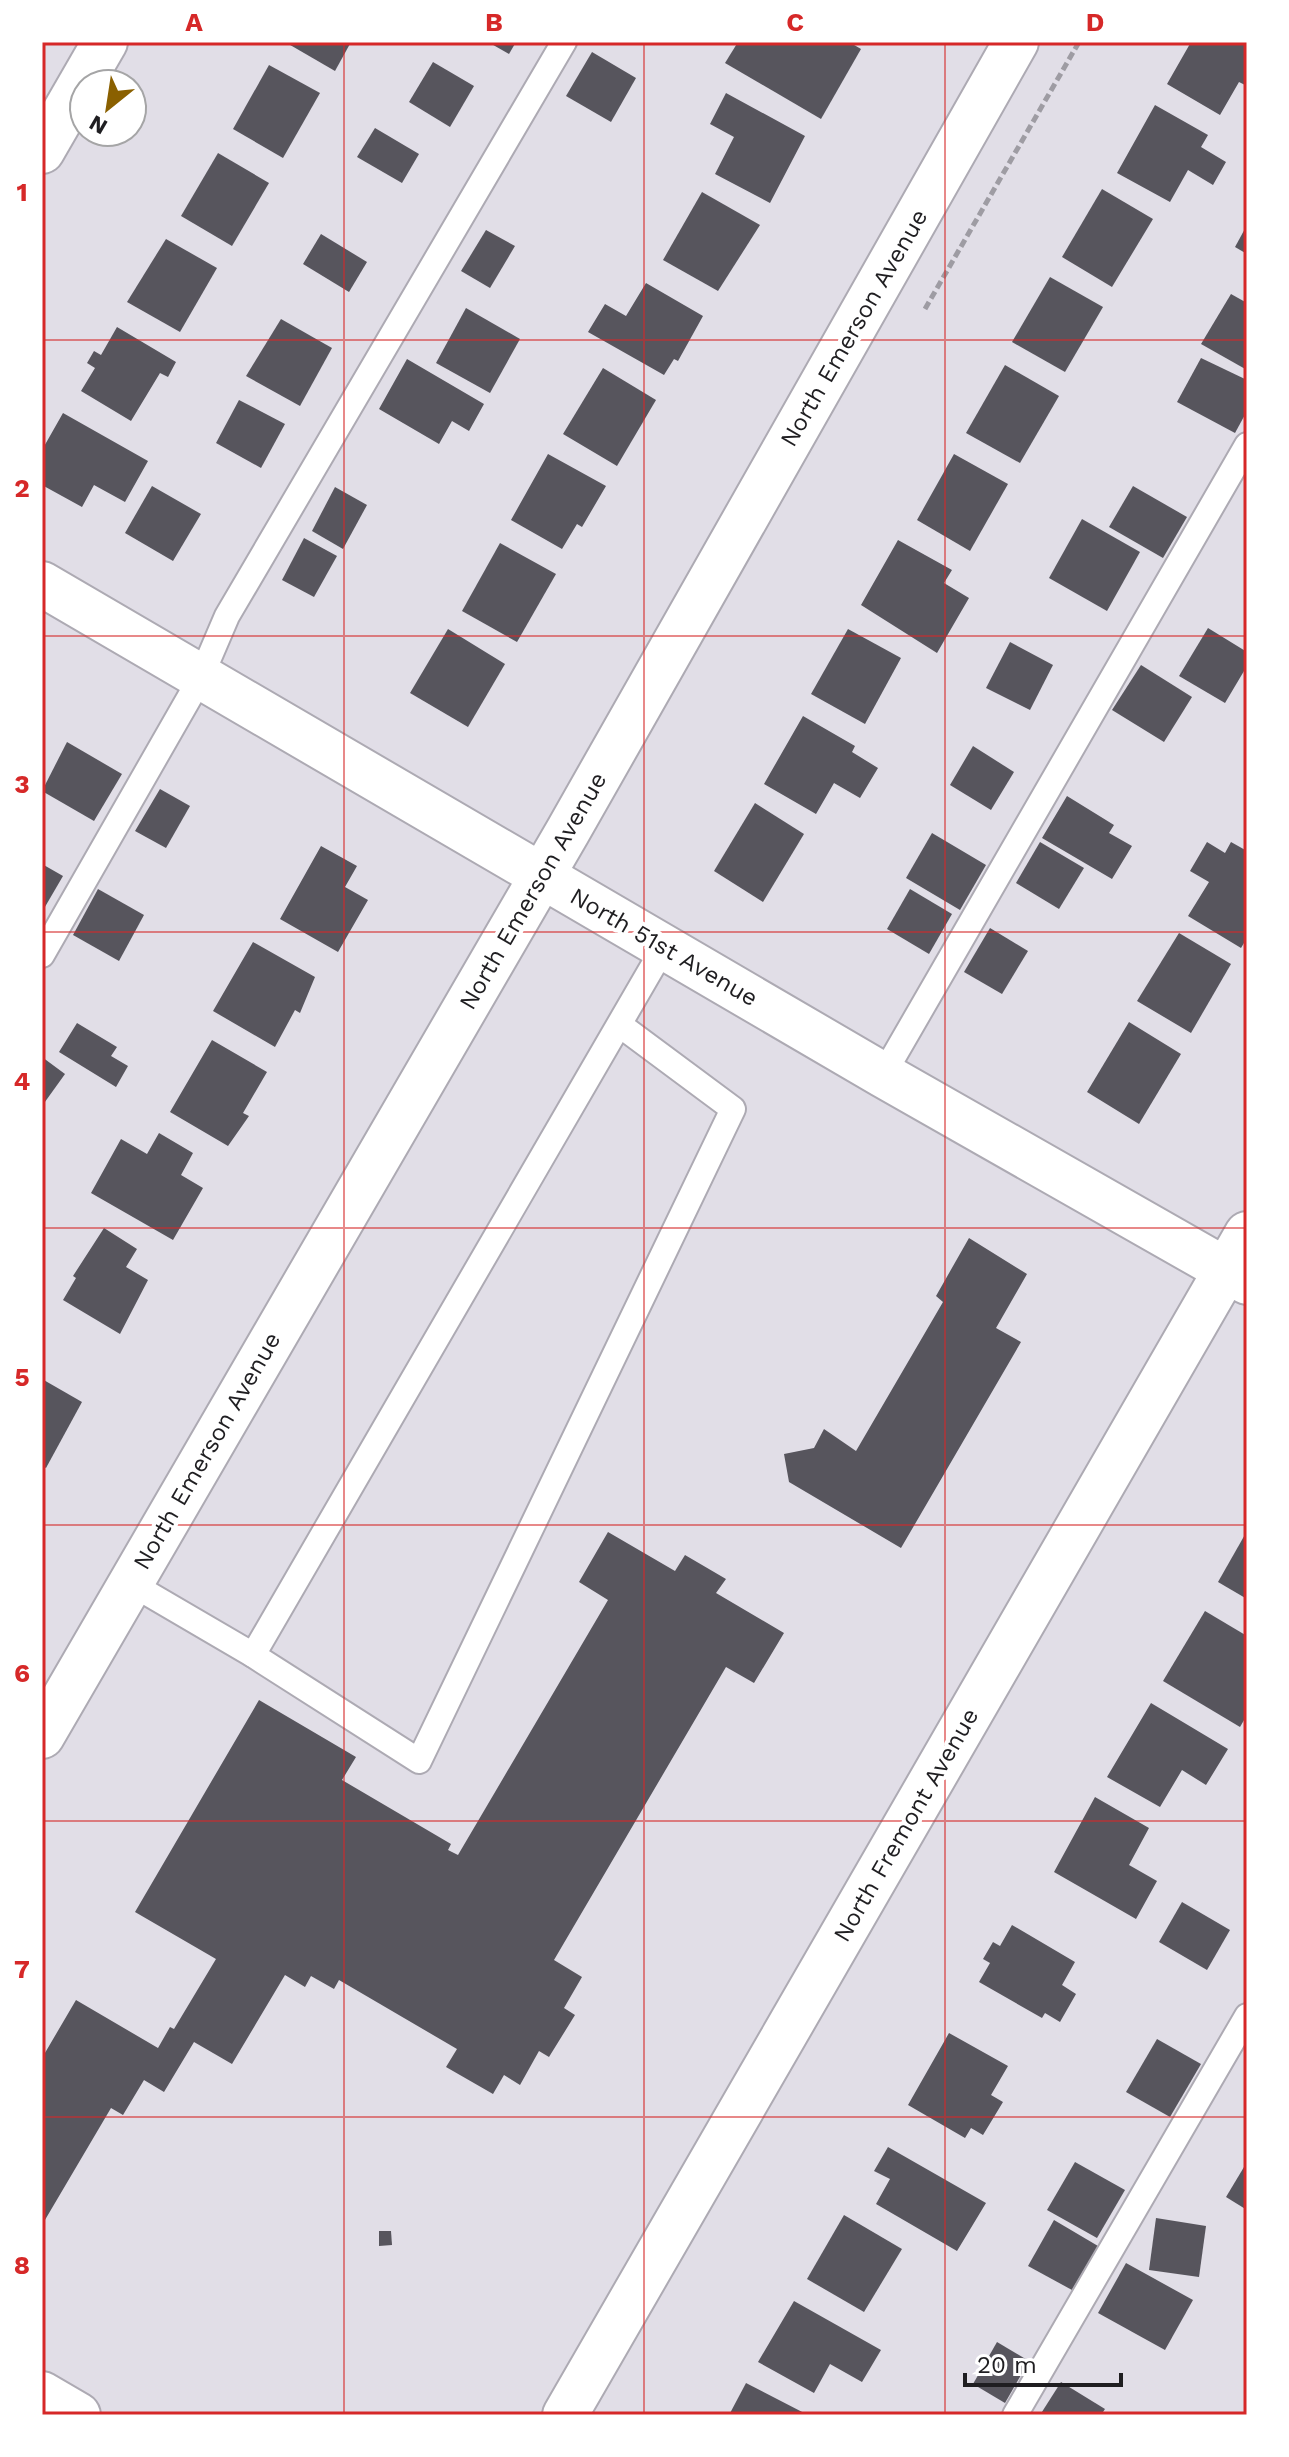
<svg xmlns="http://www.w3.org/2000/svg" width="1289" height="2457" font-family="'Work Sans',sans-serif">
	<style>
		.building { fill: #57555d }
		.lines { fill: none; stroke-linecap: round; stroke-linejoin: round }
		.service-casing { stroke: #adaab3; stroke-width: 28 }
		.minor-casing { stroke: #adaab3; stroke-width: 48 }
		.path { stroke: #9e9ca3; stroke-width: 5; stroke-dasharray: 8 4; stroke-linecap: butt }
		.service { stroke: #fff; stroke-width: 24 }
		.minor { stroke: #fff; stroke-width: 44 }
		.grid { fill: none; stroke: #d62828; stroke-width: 2; stroke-opacity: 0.55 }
		.labels { text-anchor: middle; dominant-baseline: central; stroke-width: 8; stroke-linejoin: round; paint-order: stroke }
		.street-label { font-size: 24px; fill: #1f1e21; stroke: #fff }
		.neatline { fill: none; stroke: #d62828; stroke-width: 3 }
		.grid-label { font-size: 26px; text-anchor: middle; font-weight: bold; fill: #d62828 }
	</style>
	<rect width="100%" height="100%" fill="#e1dee7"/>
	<g class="building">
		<path d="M 285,42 L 351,42 L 335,71 Z"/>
		<path d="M 488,42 L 516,42 L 509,54 Z"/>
		<path d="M 738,42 L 849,42 L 861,49 L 821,119 L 725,63 Z"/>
		<path d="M 1191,42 L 1247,42 L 1247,86 L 1239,82 L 1220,115 L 1167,84 Z"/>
		<path d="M 592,52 L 636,78 L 611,122 L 566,96 Z"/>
		<path d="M 433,62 L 474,86 L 450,127 L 409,102 Z"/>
		<path d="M 269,65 L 320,93 L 283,158 L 233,129 Z"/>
		<path d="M 726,93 L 805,136 L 770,203 L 715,174 L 734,137 L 710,124 Z"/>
		<path d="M 1155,105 L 1208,135 L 1201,147 L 1226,162 L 1213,185 L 1188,170 L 1170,202 L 1117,173 Z"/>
		<path d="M 375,128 L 419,154 L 402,183 L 357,157 Z"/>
		<path d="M 218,153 L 269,183 L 232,246 L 181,216 Z"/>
		<path d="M 1102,189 L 1153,219 L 1112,287 L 1062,257 Z"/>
		<path d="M 702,192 L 760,225 L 718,291 L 663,260 Z"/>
		<path d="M 1247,225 L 1247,254 L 1235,247 Z"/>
		<path d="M 486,230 L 515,246 L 490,288 L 461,271 Z"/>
		<path d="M 321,234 L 367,262 L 349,292 L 303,264 Z"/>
		<path d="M 166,239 L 217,268 L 180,332 L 127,302 Z"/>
		<path d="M 1050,277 L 1103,307 L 1065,372 L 1012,342 Z"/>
		<path d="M 646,283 L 703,316 L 678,361 L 674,359 L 664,375 L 588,332 L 605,304 L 626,316 Z"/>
		<path d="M 1231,294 L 1247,303 L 1247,370 L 1201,344 Z"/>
		<path d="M 466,308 L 520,339 L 490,393 L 436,363 Z"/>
		<path d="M 281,319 L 332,348 L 300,406 L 246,376 Z"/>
		<path d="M 117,327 L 176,362 L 168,377 L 160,373 L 131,421 L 81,391 L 95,368 L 87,363 L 94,351 L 101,355 Z"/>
		<path d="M 1201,358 L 1247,380 L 1247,411 L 1235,433 L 1177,402 Z"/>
		<path d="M 407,359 L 484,404 L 469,431 L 452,421 L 439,444 L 379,409 Z"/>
		<path d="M 1005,365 L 1059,396 L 1020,463 L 966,433 Z"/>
		<path d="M 603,368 L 656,400 L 617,466 L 563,434 Z"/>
		<path d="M 239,400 L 285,424 L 261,468 L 216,443 Z"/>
		<path d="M 63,413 L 148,461 L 125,502 L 94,485 L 82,507 L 42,485 L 42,450 Z"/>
		<path d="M 548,454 L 606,486 L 582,527 L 577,524 L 562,549 L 511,520 Z"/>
		<path d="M 954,454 L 1008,484 L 970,551 L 917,520 Z"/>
		<path d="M 152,486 L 201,514 L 173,561 L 125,533 Z"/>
		<path d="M 1133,486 L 1187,517 L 1163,558 L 1109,527 Z"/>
		<path d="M 335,487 L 367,505 L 343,549 L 312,531 Z"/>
		<path d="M 1082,519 L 1140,552 L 1107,611 L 1049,578 Z"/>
		<path d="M 304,538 L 337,556 L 314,597 L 282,580 Z"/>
		<path d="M 898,540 L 952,570 L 944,583 L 969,598 L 937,653 L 861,605 Z"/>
		<path d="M 500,543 L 556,574 L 517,642 L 462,611 Z"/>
		<path d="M 1208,628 L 1247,652 L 1247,666 L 1225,703 L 1179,676 Z"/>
		<path d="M 448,629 L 505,664 L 468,727 L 410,693 Z"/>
		<path d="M 848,629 L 901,658 L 865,724 L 811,694 Z"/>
		<path d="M 1010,642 L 1053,665 L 1030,710 L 986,688 Z"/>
		<path d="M 1141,665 L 1192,697 L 1164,742 L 1112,710 Z"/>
		<path d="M 803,716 L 855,746 L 852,752 L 878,768 L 860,798 L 834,783 L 816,814 L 764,784 Z"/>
		<path d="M 67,742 L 122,774 L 94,821 L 42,791 Z"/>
		<path d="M 973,746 L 1014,772 L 991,810 L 950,785 Z"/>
		<path d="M 160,789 L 190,806 L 166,848 L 135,831 Z"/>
		<path d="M 1067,796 L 1114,825 L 1109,833 L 1132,846 L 1112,879 L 1042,838 Z"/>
		<path d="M 755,803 L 804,834 L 763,902 L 714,871 Z"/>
		<path d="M 932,833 L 986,865 L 960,910 L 906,878 Z"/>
		<path d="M 1040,842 L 1084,868 L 1059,909 L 1016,883 Z"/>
		<path d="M 1207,842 L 1225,853 L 1231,842 L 1247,851 L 1247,938 L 1241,948 L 1188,916 L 1209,882 L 1190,871 Z"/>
		<path d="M 321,846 L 357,866 L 345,887 L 368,900 L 338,952 L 280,919 Z"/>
		<path d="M 42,864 L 63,876 L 42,912 Z"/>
		<path d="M 98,889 L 144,915 L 119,961 L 73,935 Z"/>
		<path d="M 910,889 L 952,914 L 929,954 L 887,929 Z"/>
		<path d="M 990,928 L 1028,951 L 1002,994 L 964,972 Z"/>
		<path d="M 1179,933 L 1231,964 L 1191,1033 L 1137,1001 Z"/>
		<path d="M 253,942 L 315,977 L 300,1013 L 295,1010 L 275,1047 L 213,1011 Z"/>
		<path d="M 1129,1022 L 1181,1054 L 1139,1124 L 1087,1092 Z"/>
		<path d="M 77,1023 L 117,1047 L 111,1056 L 128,1066 L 116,1087 L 59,1052 Z"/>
		<path d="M 212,1040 L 267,1072 L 243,1113 L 249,1116 L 228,1146 L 170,1112 Z"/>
		<path d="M 42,1057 L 65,1074 L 42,1106 Z"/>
		<path d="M 159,1133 L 193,1153 L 181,1175 L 203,1188 L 173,1240 L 91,1193 L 121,1139 L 147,1154 Z"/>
		<path d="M 104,1228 L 137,1249 L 126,1267 L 148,1280 L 120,1334 L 63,1300 L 76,1278 L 73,1276 Z"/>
		<path d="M 969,1238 L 1027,1274 L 996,1328 L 1021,1342 L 901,1548 L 789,1482 L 784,1454 L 814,1448 L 824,1429 L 856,1451 L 943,1302 L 936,1296 Z"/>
		<path d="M 42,1379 L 82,1402 L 46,1468 L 42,1466 Z"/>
		<path d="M 1247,1531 L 1247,1599 L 1218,1582 Z"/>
		<path d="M 608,1532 L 675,1571 L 685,1555 L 726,1579 L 716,1593 L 784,1633 L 754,1683 L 726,1667 L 554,1960 L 582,1977 L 564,2008 L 575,2015 L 549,2057 L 539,2051 L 520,2085 L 504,2075 L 493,2094 L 446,2067 L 457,2049 L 339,1980 L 334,1989 L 311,1976 L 305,1987 L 285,1975 L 232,2064 L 194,2042 L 164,2092 L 144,2080 L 123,2115 L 111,2108 L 42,2225 L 42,2058 L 76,2000 L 158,2048 L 170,2027 L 174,2029 L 216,1959 L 135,1912 L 259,1700 L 356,1757 L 342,1780 L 451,1844 L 448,1850 L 458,1855 L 608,1600 L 579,1582 Z"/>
		<path d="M 1205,1611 L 1247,1636 L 1247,1715 L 1240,1727 L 1163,1681 Z"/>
		<path d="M 1151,1703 L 1228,1749 L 1206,1785 L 1182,1770 L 1160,1807 L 1107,1777 Z"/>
		<path d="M 1095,1797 L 1149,1828 L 1129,1865 L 1157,1881 L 1136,1919 L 1054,1872 Z"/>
		<path d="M 1182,1902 L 1230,1930 L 1207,1970 L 1159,1942 Z"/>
		<path d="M 1012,1925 L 1075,1962 L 1062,1985 L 1076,1994 L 1060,2022 L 1045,2013 L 1042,2018 L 979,1982 L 990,1963 L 983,1959 L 993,1942 L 1000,1946 Z"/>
		<path d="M 949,2033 L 1008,2066 L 991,2095 L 1003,2102 L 983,2135 L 971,2128 L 965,2138 L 908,2105 Z"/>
		<path d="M 1157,2039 L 1201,2064 L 1170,2117 L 1126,2092 Z"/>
		<path d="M 888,2147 L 986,2203 L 957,2251 L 876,2204 L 890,2179 L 874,2171 Z"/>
		<path d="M 1075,2162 L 1125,2190 L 1097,2238 L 1047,2210 Z"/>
		<path d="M 1247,2162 L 1247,2210 L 1226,2197 Z"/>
		<path d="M 844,2215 L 902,2249 L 864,2312 L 807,2279 Z"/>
		<path d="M 1156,2218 L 1206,2226 L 1199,2277 L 1149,2270 Z"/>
		<path d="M 1054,2220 L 1098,2246 L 1072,2290 L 1028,2266 Z"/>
		<path d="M 379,2231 L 391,2231 L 392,2245 L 379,2246 Z"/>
		<path d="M 1126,2263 L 1193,2300 L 1165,2350 L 1098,2313 Z"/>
		<path d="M 794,2301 L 881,2350 L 862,2382 L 830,2364 L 814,2393 L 758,2362 Z"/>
		<path d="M 997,2342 L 1029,2361 L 1005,2403 L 973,2384 Z"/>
		<path d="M 1061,2382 L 1105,2409 L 1101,2415 L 1040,2415 Z"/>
		<path d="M 746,2383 L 808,2415 L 729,2415 Z"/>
	</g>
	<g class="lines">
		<g class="service-casing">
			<g id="service">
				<path d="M 42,955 L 200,679 L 227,616 L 564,42"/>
				<path d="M 883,1075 L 1247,445"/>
				<path d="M 130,1583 L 253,1655 L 664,947"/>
				<path d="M 253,1655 L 419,1761 L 733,1109 L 620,1025"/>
				<path d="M 1015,2415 L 1247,2016"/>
			</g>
		</g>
		<g class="minor-casing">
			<g id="minor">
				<path d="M 42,151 L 105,42"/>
				<path d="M 42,584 L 883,1075 L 1247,1282"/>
				<path d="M 42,1736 L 568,831 L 1016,42"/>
				<path d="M 42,2394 L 78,2415"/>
				<path d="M 565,2415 L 1247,1234"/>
			</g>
		</g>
		<path class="path" d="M 925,309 L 1079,42"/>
		<use href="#service" class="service"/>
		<use href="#minor" class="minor"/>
	</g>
	<path class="grid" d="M 344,42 L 344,2415M 644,42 L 644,2415M 945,42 L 945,2415M 42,340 L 1247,340M 42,636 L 1247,636M 42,932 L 1247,932M 42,1228 L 1247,1228M 42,1525 L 1247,1525M 42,1821 L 1247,1821M 42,2117 L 1247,2117"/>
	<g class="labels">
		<g class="street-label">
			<text transform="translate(854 328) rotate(-60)">North Emerson Avenue</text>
			<text transform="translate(533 891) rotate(-60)">North Emerson Avenue</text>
			<text transform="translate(664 947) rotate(30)">North 51st Avenue</text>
			<text transform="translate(207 1451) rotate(-60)">North Emerson Avenue</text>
			<text transform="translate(906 1825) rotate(-60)">North Fremont Avenue</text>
		</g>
	</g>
	<rect width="1289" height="2457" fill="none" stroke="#ffffff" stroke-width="88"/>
	<g transform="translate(108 108) rotate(210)"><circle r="38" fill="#ffffff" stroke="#a5a5a6" stroke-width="2"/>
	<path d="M0-6L14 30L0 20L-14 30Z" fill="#8a6000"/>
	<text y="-12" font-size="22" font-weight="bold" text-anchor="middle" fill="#1f1e21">N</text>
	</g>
	<path d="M965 2373v12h156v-12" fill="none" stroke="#1f1e21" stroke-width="4"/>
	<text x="977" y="2373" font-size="24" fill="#1f1e21" stroke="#ffffff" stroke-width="6" paint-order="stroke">20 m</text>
	<rect x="44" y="44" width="1201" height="2369" class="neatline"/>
	<g class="grid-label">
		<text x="194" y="31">A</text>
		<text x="494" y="31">B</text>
		<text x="795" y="31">C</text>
		<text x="1095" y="31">D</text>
		<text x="22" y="201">1</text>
		<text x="22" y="497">2</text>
		<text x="22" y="793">3</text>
		<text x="22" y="1090">4</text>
		<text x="22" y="1386">5</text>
		<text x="22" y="1682">6</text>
		<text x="22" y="1978">7</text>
		<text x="22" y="2274">8</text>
	</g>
</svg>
